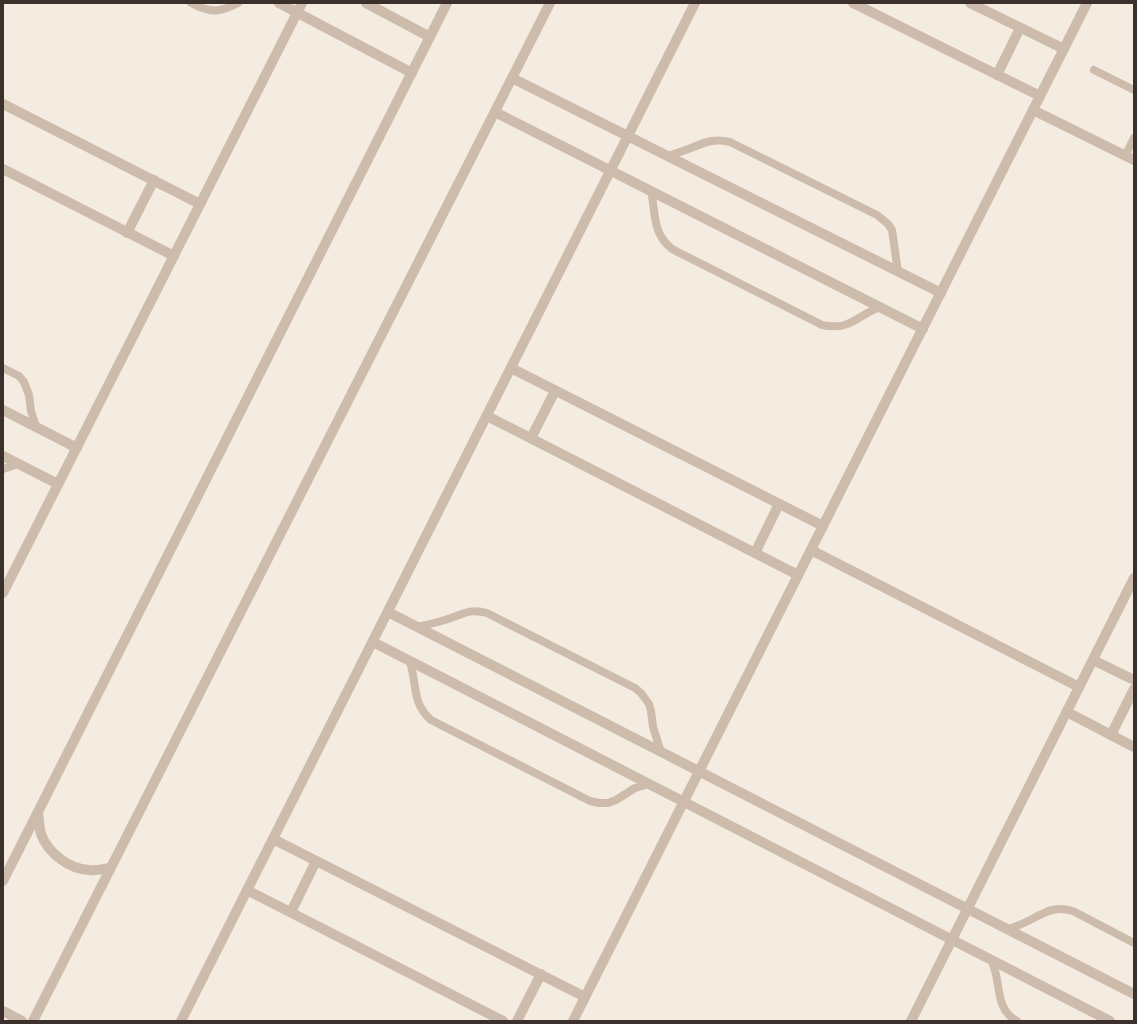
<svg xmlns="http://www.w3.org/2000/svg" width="1137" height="1024" font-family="'IBM Plex Sans',sans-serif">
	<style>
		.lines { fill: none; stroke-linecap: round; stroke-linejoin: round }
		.service { stroke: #cdbbac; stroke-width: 8 }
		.minor { stroke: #cdbbac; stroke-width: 10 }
	</style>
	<rect width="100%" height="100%" fill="#f4ebe1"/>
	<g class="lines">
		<g class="service">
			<path d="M 191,3 C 210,13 219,13 238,3"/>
			<path d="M 1094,70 L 1134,90"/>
			<path d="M 667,156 C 675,154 683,151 691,148 C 706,142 714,138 730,142 L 877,215 L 888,224 L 892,230 L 898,272"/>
			<path d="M 1125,156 L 1134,138"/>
			<path d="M 651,191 C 656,214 652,233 672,249 L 822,325 C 851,331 856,316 880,307"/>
			<path d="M 3,368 L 19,376 L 24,382 L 29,395 L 31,411 L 36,427"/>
			<path d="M 3,469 L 18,464"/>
			<path d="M 417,627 C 426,625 435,623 445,620 C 462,615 468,608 487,613 L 635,688 L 641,693 L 649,704 L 651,711 L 653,727 L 661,752"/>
			<path d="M 410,662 C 417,684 412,704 431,720 L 590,801 L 599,803 L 608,803 L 616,800 L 635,788 L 649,784"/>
			<path d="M 1008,929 C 1014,927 1020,925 1026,922 C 1043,914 1052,905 1073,911 L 1134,943"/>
			<path d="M 992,961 C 994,967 996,973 997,980 C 1000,996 1000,1012 1017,1021"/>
		</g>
		<g class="minor">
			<path d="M 279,3 L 412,73"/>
			<path d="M 366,3 L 430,37"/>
			<path d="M 853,3 L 1040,96"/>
			<path d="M 970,3 L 1064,49"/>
			<path d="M 997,75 L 1020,28"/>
			<path d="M 512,78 L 941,293"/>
			<path d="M 3,104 L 200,204"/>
			<path d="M 1033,110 L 1134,160"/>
			<path d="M 495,112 L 923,329"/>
			<path d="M 3,169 L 174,256"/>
			<path d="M 127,233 L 154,180"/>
			<path d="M 511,368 L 823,526"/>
			<path d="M 3,410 L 77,448"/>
			<path d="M 487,416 L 798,575"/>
			<path d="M 531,438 L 555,391"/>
			<path d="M 3,456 L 58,484"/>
			<path d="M 811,550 L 1079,687"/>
			<path d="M 755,553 L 779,504"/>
			<path d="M 3,593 L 302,3"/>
			<path d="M 388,612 L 1134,994"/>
			<path d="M 373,642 L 1110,1021"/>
			<path d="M 1093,660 L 1134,680"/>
			<path d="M 1067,712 L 1134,747"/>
			<path d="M 1111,735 L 1134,689"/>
			<path d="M 38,812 C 39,820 39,827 41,834 C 48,853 69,869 89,870 C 96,871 103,869 110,868"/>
			<path d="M 273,839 L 585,997"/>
			<path d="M 3,881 L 447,3"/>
			<path d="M 247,890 L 503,1021"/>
			<path d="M 291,912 L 316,861"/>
			<path d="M 3,1011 L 22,1021"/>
			<path d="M 33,1021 L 550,3"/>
			<path d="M 181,1021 L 695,3"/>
			<path d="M 517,1021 L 541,974"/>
			<path d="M 573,1021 L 1087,3"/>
			<path d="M 911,1021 L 1134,578"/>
		</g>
	</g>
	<rect width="1137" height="1024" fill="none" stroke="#3b302b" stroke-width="8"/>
</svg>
